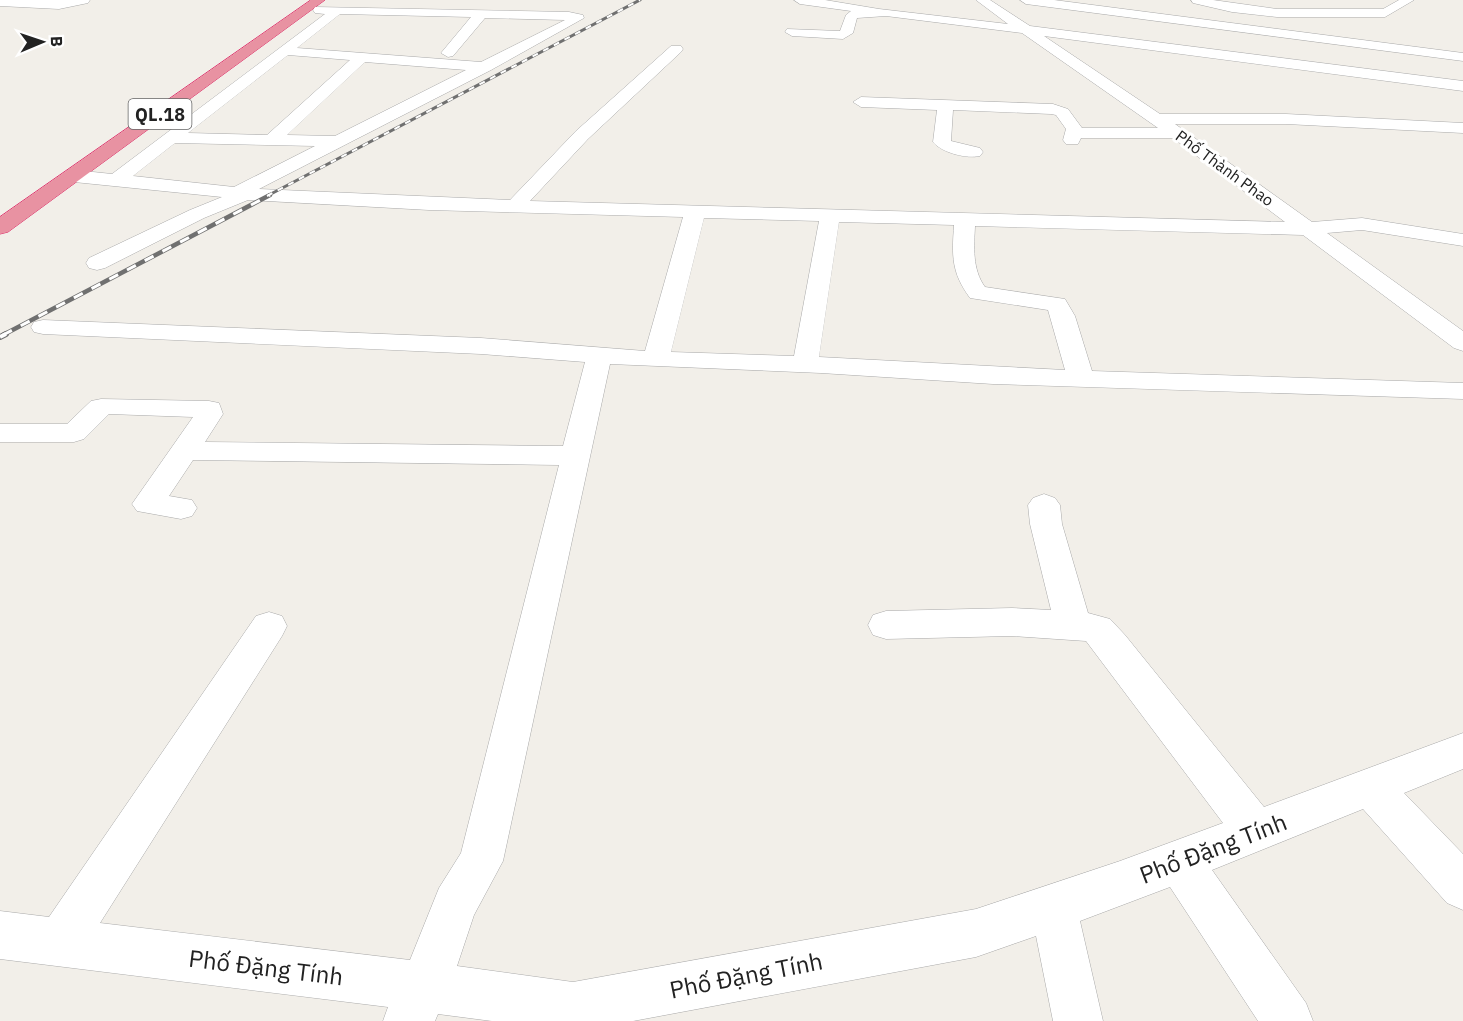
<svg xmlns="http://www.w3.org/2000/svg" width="1463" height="1021" font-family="'IBM Plex Sans',sans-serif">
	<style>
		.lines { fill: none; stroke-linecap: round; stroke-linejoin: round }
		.minor-casing { stroke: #a9a9a9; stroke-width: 1 }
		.highway-casing { stroke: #dc2a67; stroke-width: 1 }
		.minor { fill: #fff; fill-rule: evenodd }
		.highway { fill: #e892a2; fill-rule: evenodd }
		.rail-far2-casing { stroke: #707070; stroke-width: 3 }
		.rail-far1-casing { stroke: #707070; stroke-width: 4.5 }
		.rail-casing { stroke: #707070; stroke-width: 6 }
		.rail-far2 { stroke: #fff; stroke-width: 2; stroke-dasharray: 6; stroke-linecap: butt }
		.rail-far1 { stroke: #fff; stroke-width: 3; stroke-dasharray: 10; stroke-linecap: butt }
		.rail { stroke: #fff; stroke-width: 4; stroke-dasharray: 12; stroke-linecap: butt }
		.labels { text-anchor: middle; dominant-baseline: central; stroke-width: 6; stroke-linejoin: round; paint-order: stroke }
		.far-street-label { font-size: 16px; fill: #222; stroke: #fff }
		.shield { fill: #fff; stroke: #646464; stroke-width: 1.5 }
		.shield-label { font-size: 18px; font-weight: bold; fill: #222 }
		.near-street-label { font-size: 24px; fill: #222; stroke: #fff }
	</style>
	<rect width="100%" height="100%" fill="#f2efe9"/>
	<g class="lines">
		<g class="minor-casing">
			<g id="minor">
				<path d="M 0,0 L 90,0 L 88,3 L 59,9 L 0,6 Z"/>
				<path d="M 794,0 L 825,0 L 879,9 L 1008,24 L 976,0 L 990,0 L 1030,26 L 1463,81 L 1463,91 L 1044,36 L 1160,114 L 1286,114 L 1463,123 L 1463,133 L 1286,124 L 1175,124 L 1312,222 L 1362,218 L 1463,234 L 1463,246 L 1362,230 L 1327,233 L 1463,331 L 1463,351 L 1454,348 L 1303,235 L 975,226 C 974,247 972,269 985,287 L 1065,299 L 1075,316 L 1092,371 L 1463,383 L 1463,399 L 993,384 L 821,373 L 610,364 L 503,861 L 474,915 L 457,966 L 573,982 L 976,909 L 1120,861 L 1223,823 L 1086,641 L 1012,636 L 886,639 L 873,635 L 868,625 L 873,615 L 886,611 L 1012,608 L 1051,610 L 1030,524 L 1028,505 L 1033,498 L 1044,494 L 1055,498 L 1060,505 L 1062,524 L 1088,613 L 1110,619 L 1125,635 L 1264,807 L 1463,733 L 1463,769 L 1404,793 L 1463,854 L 1463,910 L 1447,903 L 1363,809 L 1212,870 L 1306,1003 L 1313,1021 L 1258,1021 L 1170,887 L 1080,921 L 1103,1021 L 1053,1021 L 1036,936 L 976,957 L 633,1021 L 492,1021 L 438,1014 L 435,1021 L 383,1021 L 388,1007 L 0,959 L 0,911 L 49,917 L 256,616 L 269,612 L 282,616 L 287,626 L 282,636 L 100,923 L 410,960 L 439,888 L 461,853 L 559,465 L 193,460 L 169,496 L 192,500 L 197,508 L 192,516 L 181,519 L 137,511 L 132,504 L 193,417 L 109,414 L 84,439 L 74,442 L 0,442 L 0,424 L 67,424 L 91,401 L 101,399 L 209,401 L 219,403 L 223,414 L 205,442 L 563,446 L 585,362 L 481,354 L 43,334 L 34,332 L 31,327 L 34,322 L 43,320 L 481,338 L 645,351 L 683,217 L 429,210 L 248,200 L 204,218 L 105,268 L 97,270 L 89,268 L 86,263 L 89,258 L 190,210 L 222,197 L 74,182 L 67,180 L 65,176 L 67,172 L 74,170 L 112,174 L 325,14 L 315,13 L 313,10 L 315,7 L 569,12 L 583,15 L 584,18 L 491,70 L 259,189 L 510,200 L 576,131 L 671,46 L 681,46 L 683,49 L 681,52 L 588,139 L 530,201 L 1285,222 L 1173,138 L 1081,138 L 1078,144 L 1066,144 L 1063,140 L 1066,129 L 1056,115 L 1051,114 L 953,110 L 951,141 L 980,148 L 983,152 L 980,156 C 967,159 942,153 933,142 L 937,110 L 861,107 L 853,102 L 861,97 L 1053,104 L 1068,109 L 1082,128 L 1158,128 L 1022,33 L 886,16 L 857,18 L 853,33 L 843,39 L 792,36 L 785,32 L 787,29 L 840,31 L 846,15 L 851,11 L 800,4 ZM 340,14 L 471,17 L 441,53 L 448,57 L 453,56 L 485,18 L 565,20 L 481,62 L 297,48 ZM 288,55 L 350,60 L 267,135 L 188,133 ZM 365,62 L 466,70 L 335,136 L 287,135 ZM 175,143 L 315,146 L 234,187 L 133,176 ZM 704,218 L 819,221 L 794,356 L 671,352 ZM 839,222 L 954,225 C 952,256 951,272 970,298 L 1048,310 L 1065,370 L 819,357 Z"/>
				<path d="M 1020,0 L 1054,0 L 1463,53 L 1463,61 L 1026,4 Z"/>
				<path d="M 1191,0 L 1213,0 L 1277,9 L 1383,9 L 1399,0 L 1414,0 L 1385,17 L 1277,17 L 1232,12 L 1193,3 Z"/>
			</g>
		</g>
		<g class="highway-casing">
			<path id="highway" d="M 311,0 L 325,0 L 8,232 L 0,234 L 0,217 Z"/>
		</g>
		<use href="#minor" class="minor"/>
		<use href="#highway" class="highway"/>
		<g class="rail-far2-casing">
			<path id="rail-far2" d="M 267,196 L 640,0"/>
		</g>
		<g class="rail-far1-casing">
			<path id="rail-far1" d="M 3,335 L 270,195"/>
		</g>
		<g class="rail-casing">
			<path id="rail" d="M 0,337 L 6,334"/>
		</g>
		<use href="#rail-far2" class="rail-far2"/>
		<use href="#rail-far1" class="rail-far1"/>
		<use href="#rail" class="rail"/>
	</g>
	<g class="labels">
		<g class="far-street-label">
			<text transform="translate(1225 168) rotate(36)">Phố Thành Phao</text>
		</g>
		<rect class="shield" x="128.5" y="99" width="63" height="30" rx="4.5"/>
		<g class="shield-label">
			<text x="160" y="114">QL.18</text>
		</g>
		<g class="near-street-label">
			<text transform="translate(1213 848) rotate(-21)">Phố Đặng Tính</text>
			<text transform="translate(266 967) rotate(7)">Phố Đặng Tính</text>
			<text transform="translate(746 975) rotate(-11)">Phố Đặng Tính</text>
		</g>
	</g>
	<g transform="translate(42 42) rotate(88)" stroke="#ffffff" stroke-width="4.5" paint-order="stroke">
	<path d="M0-4.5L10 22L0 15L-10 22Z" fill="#222222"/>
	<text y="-9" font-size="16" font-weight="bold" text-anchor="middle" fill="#222222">B</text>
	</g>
</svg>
